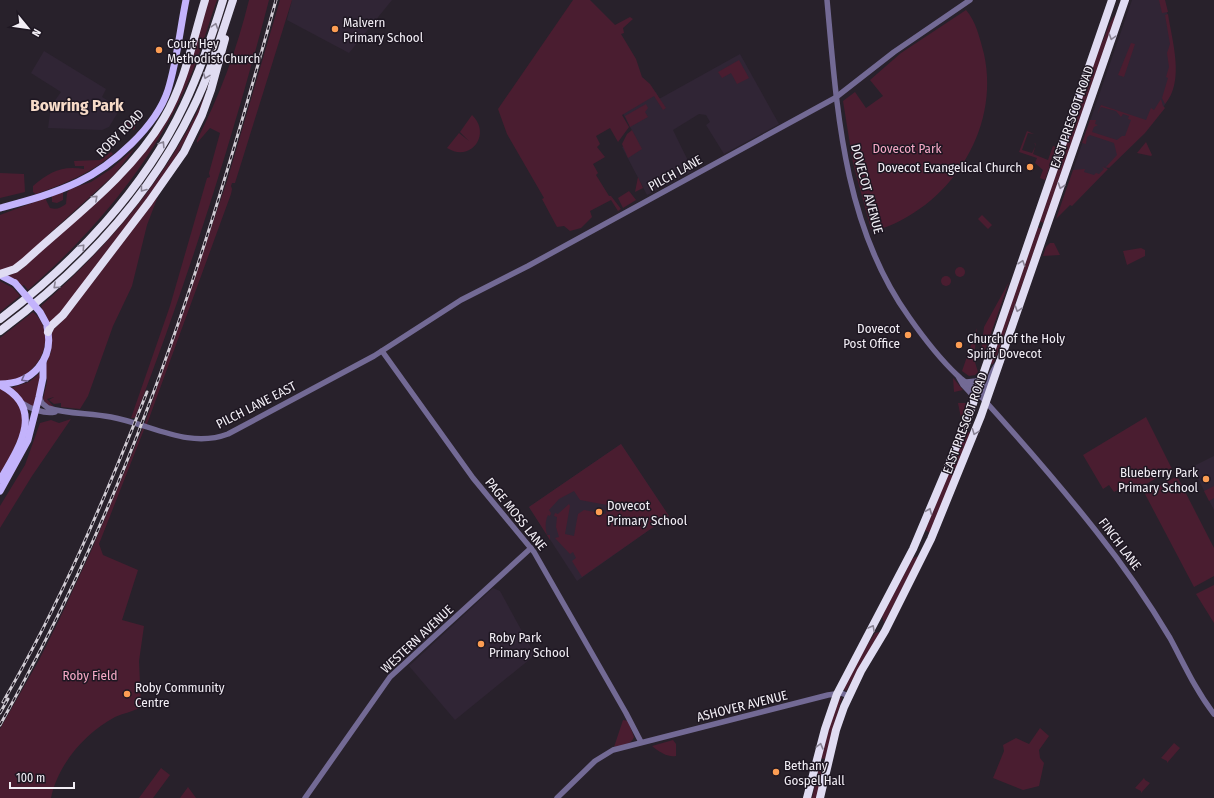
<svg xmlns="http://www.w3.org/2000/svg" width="1214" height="798" font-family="'Fira Sans Condensed',sans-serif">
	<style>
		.built { fill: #302535 }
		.green { fill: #4a1d30 }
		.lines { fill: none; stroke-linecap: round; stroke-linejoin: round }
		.minor { stroke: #736a95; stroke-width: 5.5 }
		.major { stroke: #c3b3fc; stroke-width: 7 }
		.highway { stroke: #e0dcf2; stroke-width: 8 }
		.rail-casing { stroke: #d2cdd5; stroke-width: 3 }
		.rail { stroke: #1e1722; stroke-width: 1.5; stroke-dasharray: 4.5; stroke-linecap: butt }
		.major-bridge { stroke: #c3b3fc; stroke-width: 7 }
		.oneway { stroke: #898394 }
		.oneway2 { stroke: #70658f }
		.poi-dot { fill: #fc9d53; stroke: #1e1722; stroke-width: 1.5 }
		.labels { text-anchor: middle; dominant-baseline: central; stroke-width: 3; stroke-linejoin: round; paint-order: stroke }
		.poi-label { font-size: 13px; fill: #f2eef5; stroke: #1e1722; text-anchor: start }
		.street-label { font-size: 13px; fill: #f2eef5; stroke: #1e1722 }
		.park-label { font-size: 13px; fill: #f6a9c6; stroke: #1e1722 }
		.district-label { font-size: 17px; font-weight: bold; fill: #f7dbc8; stroke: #1e1722 }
	</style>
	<rect width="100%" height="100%" fill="#28212b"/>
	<g class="built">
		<path d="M 292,0 L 392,0 L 349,53 L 287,20 Z"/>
		<path d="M 1132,0 L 1165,0 L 1175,59 L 1174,85 L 1171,94 L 1163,108 L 1138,139 L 1098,177 L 1073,170 Z"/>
		<path d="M 44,51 L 106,89 L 102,97 L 115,105 L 116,104 L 121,107 L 109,127 L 102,130 L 48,128 L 51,106 L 61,92 L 31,73 Z"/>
		<path d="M 740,54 L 779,124 L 724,154 L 706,125 L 710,122 L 706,115 L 699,114 L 673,130 L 693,171 L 647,195 L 622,147 L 635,136 L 622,112 L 656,92 L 659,99 Z"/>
		<path d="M 621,444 L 669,516 L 577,581 L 529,507 Z"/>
		<path d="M 1214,456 L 1214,510 L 1192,467 Z"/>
		<path d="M 493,588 L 500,591 L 535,655 L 455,720 L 409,666 Z"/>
	</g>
	<g class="green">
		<path d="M 208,0 L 217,0 C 206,31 198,62 184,91 C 148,168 92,234 28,290 L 24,285 L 22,286 L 8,276 L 21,270 L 84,211 L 159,130 Z"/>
		<path d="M 249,0 L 269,0 C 232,142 187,282 135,418 L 131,418 L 170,306 L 207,178 L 210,177 L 209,173 L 220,133 L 210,128 L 197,143 L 197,140 C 220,95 237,49 249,0 Z"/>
		<path d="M 280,0 L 292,0 L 235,183 L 232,183 L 231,186 L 232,189 L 231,194 L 147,424 L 145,427 L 99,544 L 103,555 L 138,570 L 122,620 L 144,626 L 139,661 L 141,707 C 133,712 123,713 115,717 C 85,733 58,764 51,798 L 0,798 L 0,729 L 39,660 L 60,618 L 92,549 L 145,423 L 227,181 Z"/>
		<path d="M 573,0 L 590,0 L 615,25 L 630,17 L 633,19 L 623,28 L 624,33 L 621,34 L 636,59 L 642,77 L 650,84 L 666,108 L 663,110 L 654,96 L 622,115 L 629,127 L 618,142 L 610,128 L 596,136 L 600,144 L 597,147 L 605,157 L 593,164 L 598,173 L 596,175 L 609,196 L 611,196 L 621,209 L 618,211 L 611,200 L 590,211 L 592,217 L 581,228 L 570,231 L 564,226 L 557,227 L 542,199 L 544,198 L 507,134 L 498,109 Z"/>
		<path d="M 1159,0 L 1165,0 L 1168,12 L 1162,13 Z"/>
		<path d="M 966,10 C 976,21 980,39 984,54 C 1001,131 948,209 875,231 L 871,229 L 853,163 L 843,101 L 855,92 L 866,108 L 883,96 L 870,80 L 901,53 Z"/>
		<path d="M 1117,14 L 1044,223 L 1039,221 L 1101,44 C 1107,35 1108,20 1117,14 Z"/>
		<path d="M 1168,14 C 1172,41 1185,81 1165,104 L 1162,98 L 1168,78 L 1166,77 L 1169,67 L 1167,53 L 1170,44 L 1165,15 Z"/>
		<path d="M 1131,43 L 1135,44 L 1124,77 L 1118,75 Z"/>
		<path d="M 739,60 L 749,78 L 737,84 L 731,73 L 722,78 L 718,72 Z"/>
		<path d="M 210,84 C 193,137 162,179 130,223 C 107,254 84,285 61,316 L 50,325 L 41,306 C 112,243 172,172 210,84 Z"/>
		<path d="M 1161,99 L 1163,106 L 1165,108 L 1145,133 L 1109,168 L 1102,166 L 1106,167 L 1117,155 L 1114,143 L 1090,135 L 1087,137 L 1086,144 L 1082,143 L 1090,120 L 1096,120 L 1095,124 L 1098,125 L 1094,127 L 1092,132 L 1117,140 L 1122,136 L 1125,136 L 1131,120 L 1128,119 L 1129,116 L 1123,114 L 1121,117 L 1116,111 L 1101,107 L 1097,115 L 1101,105 L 1146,120 L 1151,108 L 1154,110 Z"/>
		<path d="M 646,104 L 648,108 L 645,112 L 648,117 L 630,127 L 625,116 Z"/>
		<path d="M 472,115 C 492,134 471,163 447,148 L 459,133 L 469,141 L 460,132 Z"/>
		<path d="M 138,120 L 134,130 L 122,123 Z"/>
		<path d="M 632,130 L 642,149 L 628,158 L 622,144 L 627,134 Z"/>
		<path d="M 1027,131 L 1034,134 L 1028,133 L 1022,150 L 1032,153 L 1036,145 L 1034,143 L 1036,144 L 1033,154 L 1048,160 L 1053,146 L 1056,147 L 1045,180 L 1040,178 L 1043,170 L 1035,163 L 1037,158 L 1019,152 Z"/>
		<path d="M 1146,142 L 1152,155 L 1151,156 L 1137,153 Z"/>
		<path d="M 135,148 L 115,174 L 49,234 L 20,264 L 0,271 L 0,215 L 45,198 L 50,208 C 57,210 60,208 66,204 L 67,193 L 70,189 L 91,182 L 111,169 Z"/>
		<path d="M 111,152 L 113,154 C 89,174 66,183 36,194 L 33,192 L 33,186 C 49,172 62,165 84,169 L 84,166 L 75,166 L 74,161 L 100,160 Z"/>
		<path d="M 1102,167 L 1108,169 L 1072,206 L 1070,205 L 1056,219 L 1073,170 L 1085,169 L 1084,172 L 1094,175 L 1096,173 L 1099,174 L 1104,169 Z"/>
		<path d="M 0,173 L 24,174 L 25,192 L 0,198 Z"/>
		<path d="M 638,177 L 643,188 L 635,192 Z"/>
		<path d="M 629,191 L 636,200 L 623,208 L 618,198 Z"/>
		<path d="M 63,192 L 63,200 L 57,203 L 52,202 L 52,196 Z"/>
		<path d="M 158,196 L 147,225 L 132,286 L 113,326 L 88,396 L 80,409 L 61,407 L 61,403 L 54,404 L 49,400 L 54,397 L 47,399 L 54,407 L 48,408 L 43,399 L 47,382 L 45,366 L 51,352 L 52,332 L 54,329 L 67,316 Z"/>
		<path d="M 982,215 L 992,225 L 988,229 L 978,219 Z"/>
		<path d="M 1037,227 L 1042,229 L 997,355 L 993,364 L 990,364 Z"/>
		<path d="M 1050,243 L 1054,243 L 1060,255 L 1043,256 L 1046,247 Z"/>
		<path d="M 1141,248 L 1145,250 L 1145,256 L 1127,265 L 1123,251 Z"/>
		<circle cx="960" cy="272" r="5"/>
		<circle cx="946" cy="281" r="5"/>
		<path d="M 0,281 L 13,288 L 20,296 L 0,312 Z"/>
		<path d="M 1009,282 L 984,353 L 981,353 L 984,327 Z"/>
		<path d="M 33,312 C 54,330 46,360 26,374 C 24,376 21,379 19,380 C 14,382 6,381 0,382 L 0,338 Z"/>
		<path d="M 977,328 L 974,359 L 978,372 L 975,375 L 969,376 L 962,371 Z"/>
		<path d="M 40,373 L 36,409 L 28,406 L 11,388 L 29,382 Z"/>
		<path d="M 953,378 L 963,390 L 954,392 Z"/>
		<path d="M 0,385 L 17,396 L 26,421 L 0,480 Z"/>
		<path d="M 958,403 L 967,403 L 961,418 Z"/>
		<path d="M 1146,417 L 1172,469 L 1136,490 L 1129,484 L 1114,492 L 1109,485 L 1103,489 L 1083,455 Z"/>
		<path d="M 71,419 L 32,476 L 0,528 L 0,506 L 25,465 L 40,423 L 51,420 L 59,423 Z"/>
		<path d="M 965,431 L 971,433 L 930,533 L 925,530 Z"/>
		<path d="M 621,444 L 669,516 L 582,577 L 572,561 L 576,558 L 573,552 L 570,554 L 555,538 L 559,537 L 556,527 L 557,517 L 554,516 L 555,513 L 558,514 L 569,504 L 570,506 L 565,534 L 574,536 L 578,514 L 584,510 L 606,514 L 607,505 L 580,500 L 574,491 L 559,499 L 549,510 L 551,513 L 550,516 L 548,515 C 545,521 545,528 547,535 L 550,535 L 550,540 L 529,507 Z"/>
		<path d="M 1177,476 L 1214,548 L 1214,576 L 1194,587 L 1145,494 Z"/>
		<path d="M 1214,486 L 1214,498 L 1209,501 L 1204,491 Z"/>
		<path d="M 919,556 L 884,623 L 882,616 L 913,558 Z"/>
		<path d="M 1214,585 L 1214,623 L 1196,594 Z"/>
		<path d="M 880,632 L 846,691 L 843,689 L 858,659 L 875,633 Z"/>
		<path d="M 842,697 L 825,759 L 820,758 L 834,709 L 839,699 Z"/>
		<path d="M 623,720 L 628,721 L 634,737 C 631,745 622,745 614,747 Z"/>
		<path d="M 1040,728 L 1049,736 L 1039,750 L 1040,758 L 1044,763 L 1039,786 L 1023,790 L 993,778 L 1004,751 L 1003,745 L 1016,738 L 1029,744 Z"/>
		<path d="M 673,740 L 676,744 L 676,756 C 668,758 658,751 652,746 Z"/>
		<path d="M 1174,743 L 1180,748 L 1167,763 L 1167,761 L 1161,758 Z"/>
		<path d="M 161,768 L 170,775 L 153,798 L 139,798 Z"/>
		<path d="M 819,768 L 823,769 L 817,798 L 812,798 Z"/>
		<path d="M 1144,778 L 1145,780 L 1150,783 L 1141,793 L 1141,791 L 1135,788 Z"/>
		<path d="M 188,787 L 196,798 L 180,798 Z"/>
	</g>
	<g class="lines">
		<g class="minor">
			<path d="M 827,0 C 837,109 843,225 909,317 C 923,337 939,358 957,375 C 963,381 970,385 976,391 C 1018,437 1058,483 1096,531 C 1123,565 1148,601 1170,638 C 1184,664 1196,691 1214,714"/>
			<path d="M 382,351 L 473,478 L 534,552 L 626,713 L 641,742"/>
			<path d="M 959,378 L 963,385 L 976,399"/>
			<path d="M 967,382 L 976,381 L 982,377"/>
			<path d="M 39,397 L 42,403 L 48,408 C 68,414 90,413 111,417 C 150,424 188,449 228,434 L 374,356 L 461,300 L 528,266 L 835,98 L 894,52 L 970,0"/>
			<path d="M 977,398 C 990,392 988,370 1001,361"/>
			<path d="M 22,403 C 31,409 44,414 55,412"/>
			<path d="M 305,798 L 390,677 L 531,548"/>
			<path d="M 557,798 L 595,761 L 613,750 L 828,695 L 841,693 L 849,696"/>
		</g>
		<g class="major">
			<path d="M 0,208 C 26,201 53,194 78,182 C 112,166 156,127 168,90 C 177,61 180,29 186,0"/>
			<path d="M 0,275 L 15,283"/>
			<path d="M 0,384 C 32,384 55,359 47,327"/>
			<path d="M 0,385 C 46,408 19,448 0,480"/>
			<path d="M 0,491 L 28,440 L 39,397 L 43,378 L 43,362"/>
		</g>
		<g class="highway">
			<path d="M 0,274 L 15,269 L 24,262 C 73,217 130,176 164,118 C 185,83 193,39 205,0"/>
			<path d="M 0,319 C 74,263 144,190 184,105 C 200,71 212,36 223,0"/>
			<path d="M 0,331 C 79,272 150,197 193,108 C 210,74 221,36 233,0"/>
			<path d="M 48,332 L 51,326 L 63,315 L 149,202 L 184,152 L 202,115 L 211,90 L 225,39"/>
			<path d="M 807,798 L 825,729 L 837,694 L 913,549 L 967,421 L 1112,0"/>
			<path d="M 820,798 L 836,730 L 844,707 L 861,671 L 885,631 L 931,539 L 981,416 L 1125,0"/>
		</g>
		<g class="rail-casing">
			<g id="rail">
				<path d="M 3,702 C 60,604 105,498 147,392"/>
				<path d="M 0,713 L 8,699"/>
				<path d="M 0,725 C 29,673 57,620 82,565 C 166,384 223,192 276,0"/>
			</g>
		</g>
		<use href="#rail" class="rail"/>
		<path class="major-bridge" d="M 15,283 L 40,312 L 46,323"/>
	</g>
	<defs><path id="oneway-chevron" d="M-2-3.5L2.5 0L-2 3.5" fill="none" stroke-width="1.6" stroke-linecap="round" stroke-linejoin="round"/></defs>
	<g class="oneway">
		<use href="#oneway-chevron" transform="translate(215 26) rotate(-72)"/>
		<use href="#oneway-chevron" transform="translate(1112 37) rotate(108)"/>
		<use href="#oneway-chevron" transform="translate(206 76) rotate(111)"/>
		<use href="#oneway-chevron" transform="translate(162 144) rotate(-57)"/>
		<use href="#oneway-chevron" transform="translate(1061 186) rotate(109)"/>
		<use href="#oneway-chevron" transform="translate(143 189) rotate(127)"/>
		<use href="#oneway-chevron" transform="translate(95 198) rotate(-42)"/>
		<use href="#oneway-chevron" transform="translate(82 247) rotate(-47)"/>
		<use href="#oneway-chevron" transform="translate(1022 263) rotate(-71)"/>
		<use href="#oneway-chevron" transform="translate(56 286) rotate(138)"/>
		<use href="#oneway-chevron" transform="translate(1018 309) rotate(109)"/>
		<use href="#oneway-chevron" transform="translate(975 432) rotate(111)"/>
		<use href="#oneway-chevron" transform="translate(929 511) rotate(-67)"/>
		<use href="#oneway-chevron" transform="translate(872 628) rotate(-61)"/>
		<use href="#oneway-chevron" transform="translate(820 746) rotate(-75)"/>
	</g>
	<use class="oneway2" href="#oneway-chevron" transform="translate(24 379) rotate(152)"/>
	<g class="poi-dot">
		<circle cx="335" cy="29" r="4"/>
		<circle cx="159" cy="50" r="4"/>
		<circle cx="1030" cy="167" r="4"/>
		<circle cx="908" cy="335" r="4"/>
		<circle cx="959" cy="345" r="4"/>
		<circle cx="1206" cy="479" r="4"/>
		<circle cx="599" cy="512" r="4"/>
		<circle cx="481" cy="644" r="4"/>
		<circle cx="127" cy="694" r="4"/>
		<circle cx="776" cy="772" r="4"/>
	</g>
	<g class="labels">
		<g class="poi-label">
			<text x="343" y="22">Malvern<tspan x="343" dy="15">Primary School</tspan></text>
			<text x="167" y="43">Court Hey<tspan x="167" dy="15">Methodist Church</tspan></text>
			<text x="1022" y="167" text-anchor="end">Dovecot Evangelical Church</text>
			<text x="900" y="328" text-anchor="end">Dovecot<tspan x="900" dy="15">Post Office</tspan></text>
			<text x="967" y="338">Church of the Holy<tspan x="967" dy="15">Spirit Dovecot</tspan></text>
			<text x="1198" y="472" text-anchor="end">Blueberry Park<tspan x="1198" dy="15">Primary School</tspan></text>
			<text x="607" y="505">Dovecot<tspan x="607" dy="15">Primary School</tspan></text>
			<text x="489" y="637">Roby Park<tspan x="489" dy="15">Primary School</tspan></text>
			<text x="135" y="687">Roby Community<tspan x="135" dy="15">Centre</tspan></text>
			<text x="784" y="765">Bethany<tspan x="784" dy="15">Gospel Hall</tspan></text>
		</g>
		<g class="street-label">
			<text transform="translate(1072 117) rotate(-71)">EAST PRESCOT ROAD</text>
			<text transform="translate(120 133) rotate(-45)">ROBY ROAD</text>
			<text transform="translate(675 173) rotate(-29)">PILCH LANE</text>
			<text transform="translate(867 189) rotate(75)">DOVECOT AVENUE</text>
			<text transform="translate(256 405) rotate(-27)">PILCH LANE EAST</text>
			<text transform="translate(965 423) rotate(-70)">EAST PRESCOT ROAD</text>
			<text transform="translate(516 514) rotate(51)">PAGE MOSS LANE</text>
			<text transform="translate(1120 544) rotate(53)">FINCH LANE</text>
			<text transform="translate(417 639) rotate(-43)">WESTERN AVENUE</text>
			<text transform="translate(742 706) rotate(-14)">ASHOVER AVENUE</text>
		</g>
		<g class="park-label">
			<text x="907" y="148">Dovecot Park</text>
			<text x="90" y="675">Roby Field</text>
		</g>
		<g class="district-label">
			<text x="77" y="105">Bowring Park</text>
		</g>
	</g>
	<g transform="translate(28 28) rotate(119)" stroke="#1e1722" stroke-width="3" paint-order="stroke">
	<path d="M0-3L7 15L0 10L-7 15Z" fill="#f2eef5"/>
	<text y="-6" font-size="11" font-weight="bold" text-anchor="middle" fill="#f2eef5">N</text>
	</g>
	<path d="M10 782v6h64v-6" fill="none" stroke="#f2eef5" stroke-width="2"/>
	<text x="16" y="782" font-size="12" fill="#f2eef5" stroke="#1e1722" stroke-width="3" paint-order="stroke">100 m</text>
</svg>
